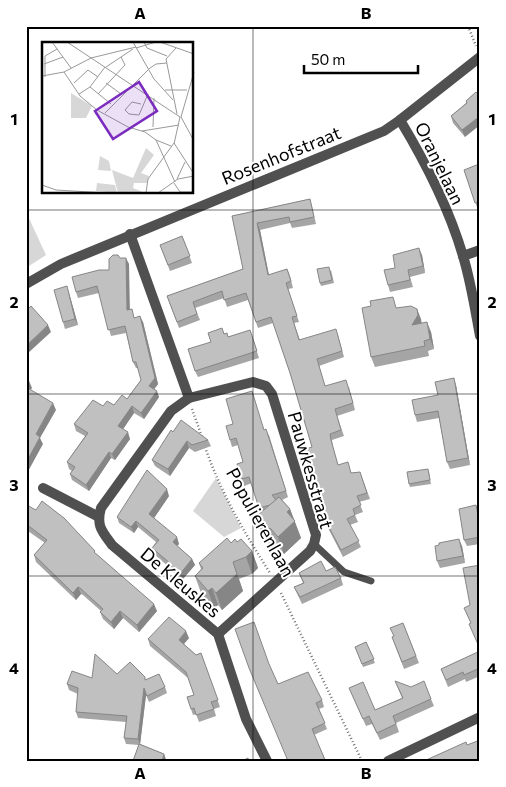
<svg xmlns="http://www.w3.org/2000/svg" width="506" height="787" font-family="Commissioner,sans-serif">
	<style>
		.green { fill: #d7d7d7 }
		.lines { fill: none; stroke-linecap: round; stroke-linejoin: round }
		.path { stroke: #727272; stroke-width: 2.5; stroke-dasharray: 1 2.5; stroke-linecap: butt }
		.lane { stroke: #505050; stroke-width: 7 }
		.street { stroke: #505050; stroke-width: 10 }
		.wall { fill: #a5a5a5 }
		.shaded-wall { fill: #868686 }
		.building { fill: #c0c0c0; stroke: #868686 }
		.grid { fill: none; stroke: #000; stroke-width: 1; stroke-opacity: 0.55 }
		.labels { text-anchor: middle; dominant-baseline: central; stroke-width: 4; stroke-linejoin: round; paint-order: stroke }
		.street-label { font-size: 18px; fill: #000; stroke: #fff }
		.inset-road { fill: none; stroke: #999; stroke-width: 1 }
		.view { fill: #7b2cbf; fill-opacity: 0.15; stroke: #7b2cbf; stroke-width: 2.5 }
		.inset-edge { fill: none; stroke: #000; stroke-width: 2.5 }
		.neatline { fill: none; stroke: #000; stroke-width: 2 }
		.grid-label { font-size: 16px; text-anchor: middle; font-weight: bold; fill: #000 }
	</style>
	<rect width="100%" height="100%" fill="#fff"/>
	<g class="green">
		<path d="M 26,212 L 46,255 L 26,268 Z"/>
		<path d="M 216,478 L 241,528 L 224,537 L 193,511 Z"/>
	</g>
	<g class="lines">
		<g class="path">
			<path d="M 468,26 L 476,46"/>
			<path d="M 192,409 L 202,437"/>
			<path d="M 205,447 C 221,493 244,532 270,573"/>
			<path d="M 281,593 L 362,761"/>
		</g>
		<path class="lane" d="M 314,544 L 344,572 L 371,581"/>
		<g class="street">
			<path d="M 400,120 C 426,163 449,208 463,256 C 471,282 475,309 480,336"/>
			<path d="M 130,234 L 189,398"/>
			<path d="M 463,256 L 480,250"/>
			<path d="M 26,284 L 61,264 L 384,131 L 400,120 L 480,57"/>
			<path d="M 43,488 L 99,517"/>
			<path d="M 218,634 L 310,551 L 314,544 L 316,535 L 272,394 L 266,386 L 253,382 L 189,398 L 171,411 L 101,508 C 96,526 102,531 112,545 L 218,634 L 246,719 L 267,761"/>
			<path d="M 388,761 L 480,717"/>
		</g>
	</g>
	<g class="wall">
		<path d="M 476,92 L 465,137 L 453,123 L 451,116 L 466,103 L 466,101 Z"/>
		<path d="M 480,165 L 480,209 L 478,210 L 464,170 Z"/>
		<path d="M 310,199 L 312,206 L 316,224 L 292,228 L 290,223 L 260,230 L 269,275 L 287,269 L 290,276 L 293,288 L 288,289 L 299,322 L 294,323 L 300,340 L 338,335 L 344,357 L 319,366 L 325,386 L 349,387 L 355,410 L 337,416 L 344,436 L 332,440 L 333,447 L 338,465 L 352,473 L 360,472 L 370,499 L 359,502 L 363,512 L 355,515 L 358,522 L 350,525 L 361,547 L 343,557 L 327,526 L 325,520 L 312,447 L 290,373 L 273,323 L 258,328 L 248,300 L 227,307 L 224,298 L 195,308 L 200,320 L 179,328 L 167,296 L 243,269 L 232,216 Z"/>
		<path d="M 182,236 L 192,263 L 170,271 L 160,245 Z"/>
		<path d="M 422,255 L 425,273 L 410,277 L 413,287 L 390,292 L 388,285 L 395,268 Z"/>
		<path d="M 120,258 L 129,264 L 129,310 L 134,318 L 143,322 L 158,384 L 154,389 L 159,397 L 144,419 L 134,413 L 123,429 L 130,439 L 115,460 L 111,458 L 89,491 L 72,480 L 70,474 L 72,471 L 69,469 L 67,462 L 85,436 L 76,431 L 74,424 L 103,406 L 114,405 L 127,399 L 141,380 L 138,368 L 136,368 L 133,362 L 126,333 L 111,336 L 99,293 L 78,298 L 76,292 L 109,270 Z"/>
		<path d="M 331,270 L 334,283 L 321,286 L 320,283 Z"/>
		<path d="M 69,293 L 78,325 L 65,329 L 63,322 Z"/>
		<path d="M 397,308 L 417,309 L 421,323 L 431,332 L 434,349 L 428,351 L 429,356 L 375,367 L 371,357 Z"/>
		<path d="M 250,330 L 259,358 L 198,377 L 195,371 L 211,342 L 224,334 L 228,337 Z"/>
		<path d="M 456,385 L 470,465 L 450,469 L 447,462 L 439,418 L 417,422 L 415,415 Z"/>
		<path d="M 264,430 L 269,435 L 288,497 L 282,500 L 290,509 L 301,538 L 284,554 L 276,545 L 272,548 L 263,538 L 257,521 L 260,519 L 258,515 L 261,513 L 252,483 L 244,486 L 237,464 L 243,462 L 238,445 L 232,447 L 230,440 Z"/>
		<path d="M 173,432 L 208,440 L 211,446 L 195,452 L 189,448 L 170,476 L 155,466 L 152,460 Z"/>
		<path d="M 429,472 L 431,484 L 410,487 L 409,484 Z"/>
		<path d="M 169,496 L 154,518 L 179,544 L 177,546 L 192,559 L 195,565 L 182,580 L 172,571 L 170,568 L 154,554 L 152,548 L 156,542 L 138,527 L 134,533 L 119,523 L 117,517 Z"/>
		<path d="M 26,504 L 96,554 L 157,611 L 139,632 L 123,618 L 114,629 L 103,619 L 100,612 L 101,611 L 83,595 L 81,594 L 76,600 L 36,562 L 34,555 L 45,543 L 28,531 L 26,534 Z"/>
		<path d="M 479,512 L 480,517 L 480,544 L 467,546 L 464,540 Z"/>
		<path d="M 237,542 L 252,551 L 258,568 L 252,574 L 239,579 L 243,591 L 222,610 L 218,605 L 214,608 L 201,593 L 195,576 L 201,569 L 199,563 L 231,543 Z"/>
		<path d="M 462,546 L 465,563 L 440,568 L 437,561 Z"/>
		<path d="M 326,571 L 341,578 L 343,585 L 302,604 L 294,587 L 303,583 L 299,573 Z"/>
		<path d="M 403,623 L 419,663 L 404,669 L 392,637 L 394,636 Z"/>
		<path d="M 189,638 L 184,644 L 196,655 L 201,653 L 220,707 L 214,709 L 216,716 L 199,722 L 196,714 L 193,715 L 187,697 L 194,695 L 188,678 L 150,646 L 148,639 Z"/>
		<path d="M 366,642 L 375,663 L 363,667 L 355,647 Z"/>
		<path d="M 480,651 L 480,676 L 466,682 L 465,679 L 448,687 L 441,669 Z"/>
		<path d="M 269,665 L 278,684 L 322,700 L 324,707 L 319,709 L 327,729 L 314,735 L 326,761 L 287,761 Z"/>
		<path d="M 117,674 L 146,680 L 165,687 L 167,693 L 149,702 L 146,695 L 140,744 L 164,754 L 166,760 L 166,761 L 133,761 L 139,745 L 126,744 L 124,738 L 126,722 L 78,718 L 76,712 L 78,694 L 69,690 L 67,684 L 92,678 Z"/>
		<path d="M 395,681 L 431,699 L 434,706 L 396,723 L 399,732 L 380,740 L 372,724 L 366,726 L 349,688 L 375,710 L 402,698 Z"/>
	</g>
	<g class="shaded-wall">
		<path d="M 480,116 L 480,125 L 465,137 L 462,130 Z"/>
		<path d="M 257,223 L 260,230 L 270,281 L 268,275 Z"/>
		<path d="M 419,248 L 422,255 L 425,273 L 423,266 Z"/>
		<path d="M 126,258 L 129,264 L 130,316 L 127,310 Z"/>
		<path d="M 67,286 L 69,293 L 78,325 L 75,319 Z"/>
		<path d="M 417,309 L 421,319 L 422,325 L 412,325 Z"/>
		<path d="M 140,316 L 143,322 L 158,384 L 152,392 L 149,386 Z"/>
		<path d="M 427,322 L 431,332 L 434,349 L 430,339 Z"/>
		<path d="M 48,325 L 51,332 L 27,354 L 26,346 Z"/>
		<path d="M 454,378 L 456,385 L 470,465 L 468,458 Z"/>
		<path d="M 29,381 L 32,388 L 28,394 L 26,389 L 26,386 Z"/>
		<path d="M 157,391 L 159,397 L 144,419 L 141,413 Z"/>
		<path d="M 53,403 L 56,410 L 40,438 L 43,444 L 26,475 L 26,463 L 36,434 Z"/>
		<path d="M 132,406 L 134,413 L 121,432 L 118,426 Z"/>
		<path d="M 128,432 L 130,439 L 115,460 L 112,454 Z"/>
		<path d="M 187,441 L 189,448 L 170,476 L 168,469 Z"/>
		<path d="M 109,452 L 111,458 L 89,491 L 86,485 Z"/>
		<path d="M 167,489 L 169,496 L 152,521 L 149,514 Z"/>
		<path d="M 476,505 L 479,512 L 480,525 Z"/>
		<path d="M 290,509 L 301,538 L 284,554 L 278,537 L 287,512 Z"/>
		<path d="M 136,521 L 138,527 L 134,533 L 131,527 Z"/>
		<path d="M 26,526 L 28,531 L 26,534 Z"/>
		<path d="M 270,528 L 276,545 L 272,548 L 266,531 Z"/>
		<path d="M 177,537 L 179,544 L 175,548 L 173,542 Z"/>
		<path d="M 459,539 L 462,546 L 465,563 L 463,556 Z"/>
		<path d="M 252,551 L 258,568 L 252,574 L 246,557 Z"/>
		<path d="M 192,559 L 195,565 L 182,580 L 180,574 Z"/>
		<path d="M 233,562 L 243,591 L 222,610 L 216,593 Z"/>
		<path d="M 78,587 L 81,594 L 76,600 L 73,593 Z"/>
		<path d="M 212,588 L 218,605 L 214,608 L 208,591 Z"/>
		<path d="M 154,604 L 157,611 L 139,632 L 137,625 Z"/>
		<path d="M 120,611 L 123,618 L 114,629 L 111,622 Z"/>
		<path d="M 186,631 L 189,638 L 181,647 L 179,640 Z"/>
		<path d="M 144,688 L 146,695 L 140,745 L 138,739 Z"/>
		<path d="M 164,754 L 166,760 L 166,761 L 162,761 Z"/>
	</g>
	<g class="building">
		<path d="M 476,92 L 480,96 L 480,116 L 462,130 L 451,116 L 467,103 L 466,101 Z"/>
		<path d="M 479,164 L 480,202 L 475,203 L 464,170 Z"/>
		<path d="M 310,199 L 314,217 L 290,222 L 289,217 L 257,223 L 268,275 L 287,269 L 291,281 L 286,283 L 297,316 L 292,317 L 299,340 L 336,329 L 342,351 L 317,359 L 325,386 L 346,380 L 353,403 L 335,409 L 341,430 L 330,434 L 331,440 L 338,465 L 348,462 L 351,473 L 360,472 L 367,493 L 357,496 L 361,505 L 353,509 L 355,515 L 347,519 L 359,541 L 341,550 L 325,520 L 303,450 L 312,447 L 290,373 L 271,317 L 256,322 L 246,293 L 224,300 L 222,291 L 193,302 L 197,314 L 177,322 L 167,296 L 243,269 L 232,216 Z"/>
		<path d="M 182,236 L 190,256 L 168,265 L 160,245 Z"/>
		<path d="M 419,248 L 423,266 L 408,270 L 410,280 L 388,285 L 384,270 L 395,268 L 393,255 Z"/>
		<path d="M 113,255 L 118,255 L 120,258 L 126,258 L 127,310 L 132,309 L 134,318 L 140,316 L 155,378 L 149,386 L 157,391 L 141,413 L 132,406 L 118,426 L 128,432 L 112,454 L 109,452 L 86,485 L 70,474 L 75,467 L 67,462 L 88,433 L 74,424 L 93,400 L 103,406 L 107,401 L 114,405 L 122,395 L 127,399 L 141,380 L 136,362 L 133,362 L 125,326 L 108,330 L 97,286 L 76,292 L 72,277 L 99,270 L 109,270 L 109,259 Z"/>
		<path d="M 329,267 L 332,280 L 320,283 L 317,269 Z"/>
		<path d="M 67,286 L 75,319 L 63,322 L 54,290 Z"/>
		<path d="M 393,297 L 396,308 L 411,306 L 417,309 L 418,315 L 412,325 L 427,322 L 430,339 L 424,341 L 425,346 L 371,357 L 362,308 L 371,306 L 370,301 Z"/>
		<path d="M 31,306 L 48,325 L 26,346 L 26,311 Z"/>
		<path d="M 222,328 L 224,334 L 227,333 L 228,337 L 250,330 L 257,351 L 195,371 L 188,349 L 211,342 L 208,333 Z"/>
		<path d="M 454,378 L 468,458 L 447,462 L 438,411 L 415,415 L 412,400 L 438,395 L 435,382 Z"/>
		<path d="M 26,379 L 29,381 L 26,386 Z"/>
		<path d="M 26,387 L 53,403 L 36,434 L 40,437 L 26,463 Z"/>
		<path d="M 252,391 L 264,430 L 266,429 L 286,491 L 272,495 L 276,500 L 270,505 L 259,508 L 249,477 L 241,479 L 237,464 L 243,462 L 236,438 L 230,440 L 226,426 L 233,424 L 226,399 Z"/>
		<path d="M 181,420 L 208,440 L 192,445 L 187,441 L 168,469 L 152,460 L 171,430 L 173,432 Z"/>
		<path d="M 428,469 L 430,480 L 409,484 L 407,472 Z"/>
		<path d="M 147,470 L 167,489 L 149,514 L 177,537 L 173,542 L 192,559 L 180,574 L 169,565 L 171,564 L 152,548 L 159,540 L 136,521 L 131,527 L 117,517 Z"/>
		<path d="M 279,497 L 290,509 L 287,512 L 295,521 L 278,537 L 270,528 L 266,531 L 257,521 L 261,518 L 258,515 Z"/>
		<path d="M 42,501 L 64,518 L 95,551 L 94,552 L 154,604 L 137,625 L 120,611 L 111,622 L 100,612 L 103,609 L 80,588 L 78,587 L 73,593 L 34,555 L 47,540 L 26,524 L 26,504 L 32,508 L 36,510 Z"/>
		<path d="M 476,505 L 480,525 L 480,537 L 464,540 L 459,509 Z"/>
		<path d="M 227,538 L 231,543 L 235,539 L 237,542 L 241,539 L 252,551 L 246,557 L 233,562 L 237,574 L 216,593 L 212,588 L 208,591 L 195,576 L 203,568 L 199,563 Z"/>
		<path d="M 459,539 L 463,556 L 437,561 L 435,546 L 439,545 L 439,543 Z"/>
		<path d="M 321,561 L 326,571 L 335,567 L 341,578 L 300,597 L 294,587 L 304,583 L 299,573 Z"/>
		<path d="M 480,565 L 480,649 L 469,624 L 471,623 L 464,608 L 470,605 L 463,568 Z"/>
		<path d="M 169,617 L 186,631 L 179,640 L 196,655 L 201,653 L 218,700 L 211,702 L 214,709 L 196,715 L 194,708 L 191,709 L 187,697 L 194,695 L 186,672 L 148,639 Z"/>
		<path d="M 254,622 L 269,664 L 278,684 L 308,672 L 322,700 L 316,703 L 325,723 L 312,729 L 325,760 L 323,761 L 288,761 L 249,668 L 235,629 Z"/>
		<path d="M 403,623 L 416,656 L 402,662 L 392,637 L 394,636 L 390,628 Z"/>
		<path d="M 366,642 L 374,659 L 362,664 L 355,647 Z"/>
		<path d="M 480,651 L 480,668 L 464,675 L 463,672 L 446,680 L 441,669 Z"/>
		<path d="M 95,654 L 117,674 L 130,662 L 145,677 L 145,680 L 159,674 L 165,687 L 147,696 L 144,688 L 138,739 L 124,738 L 127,716 L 76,712 L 78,688 L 67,684 L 72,671 L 92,678 Z"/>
		<path d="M 395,681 L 411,687 L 424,681 L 431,699 L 393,716 L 396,724 L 377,733 L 369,716 L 363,719 L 349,688 L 363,682 L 375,710 L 403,698 Z"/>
		<path d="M 480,740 L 480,761 L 424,761 L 466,742 L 467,745 Z"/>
		<path d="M 139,744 L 164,754 L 162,761 L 133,761 Z"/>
		<path d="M 248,758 L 249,761 L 242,761 Z"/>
	</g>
	<path class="grid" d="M 253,26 L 253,761M 26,210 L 480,210M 26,394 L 480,394M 26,576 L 480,576"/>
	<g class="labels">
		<g class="street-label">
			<text transform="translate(281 155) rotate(-22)">Rosenhofstraat</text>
			<text transform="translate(440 163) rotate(64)">Oranjelaan</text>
			<text transform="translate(311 470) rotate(74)">Pauwkesstraat</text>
			<text transform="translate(261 522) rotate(61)">Populierenlaan</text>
			<text transform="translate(181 582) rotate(40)">De Kleuskes</text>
		</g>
	</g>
	<g transform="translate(42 42)">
		<rect width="151" height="151" fill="#fff"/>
		<path d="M 29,51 L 50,64 L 44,76 L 29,76 ZM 104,106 L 112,113 L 99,131 L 107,134 L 105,141 L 92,141 L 91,146 L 103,151 L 76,151 L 70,128 L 91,136 ZM 58,114 L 67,119 L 69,129 L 56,128 ZM 55,141 L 73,143 L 75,151 L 54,149 Z" fill="#d7d7d7"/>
		<path class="inset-road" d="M 10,0 L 29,26M 25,0 L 138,75M 91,0 L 112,37 L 131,58M 102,0 L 105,6 L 125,14M 118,0 L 152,12M 94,6 L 114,0M 134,6 L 124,17 L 135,72M 2,22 L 21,15M 64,25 L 91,7M 22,30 L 38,54 L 55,68 L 86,85 L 103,90 L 114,98 L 129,104M 0,34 L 22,30 L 49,16 L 94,5M 3,35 L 3,14 L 15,7M 32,41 L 46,28 L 56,35M 64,41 L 79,52M 48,45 L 69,62M 123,48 L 145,48M 37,52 L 48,45 L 63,25M 56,52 L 83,23 L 79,15M 63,71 L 108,26 L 114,22 L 125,21M 87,72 L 97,73 L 106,52M 87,72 L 83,68 L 90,60 L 99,62M 139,75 L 152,30M 139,75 L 152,99M 111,85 L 112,56M 100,89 L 137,83M 114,98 L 133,140M 132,101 L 152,132M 132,102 L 138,75M 135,137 L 143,120M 132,141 L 138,150 L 152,150M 0,143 L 14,148 L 65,151M 104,151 L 106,137 L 132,101M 116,151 L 136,137 L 152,134"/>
		<path class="view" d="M 97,40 L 115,69 L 71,97 L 53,69 Z"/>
		<rect width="151" height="151" class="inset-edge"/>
	</g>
	<rect width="506" height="787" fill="none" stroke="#ffffff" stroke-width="55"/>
	<path d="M304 65v8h114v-8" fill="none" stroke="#000000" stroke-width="2.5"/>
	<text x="311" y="65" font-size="15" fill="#000000" stroke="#ffffff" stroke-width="4" paint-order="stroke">50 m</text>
	<rect x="28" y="28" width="450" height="732" class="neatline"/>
	<g class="grid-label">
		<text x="140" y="19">A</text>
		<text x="366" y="19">B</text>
		<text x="14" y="125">1</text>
		<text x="492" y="125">1</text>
		<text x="14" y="308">2</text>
		<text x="492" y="308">2</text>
		<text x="14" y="491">3</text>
		<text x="492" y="491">3</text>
		<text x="14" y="674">4</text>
		<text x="492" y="674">4</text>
		<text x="140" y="779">A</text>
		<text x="366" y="779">B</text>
	</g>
</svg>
